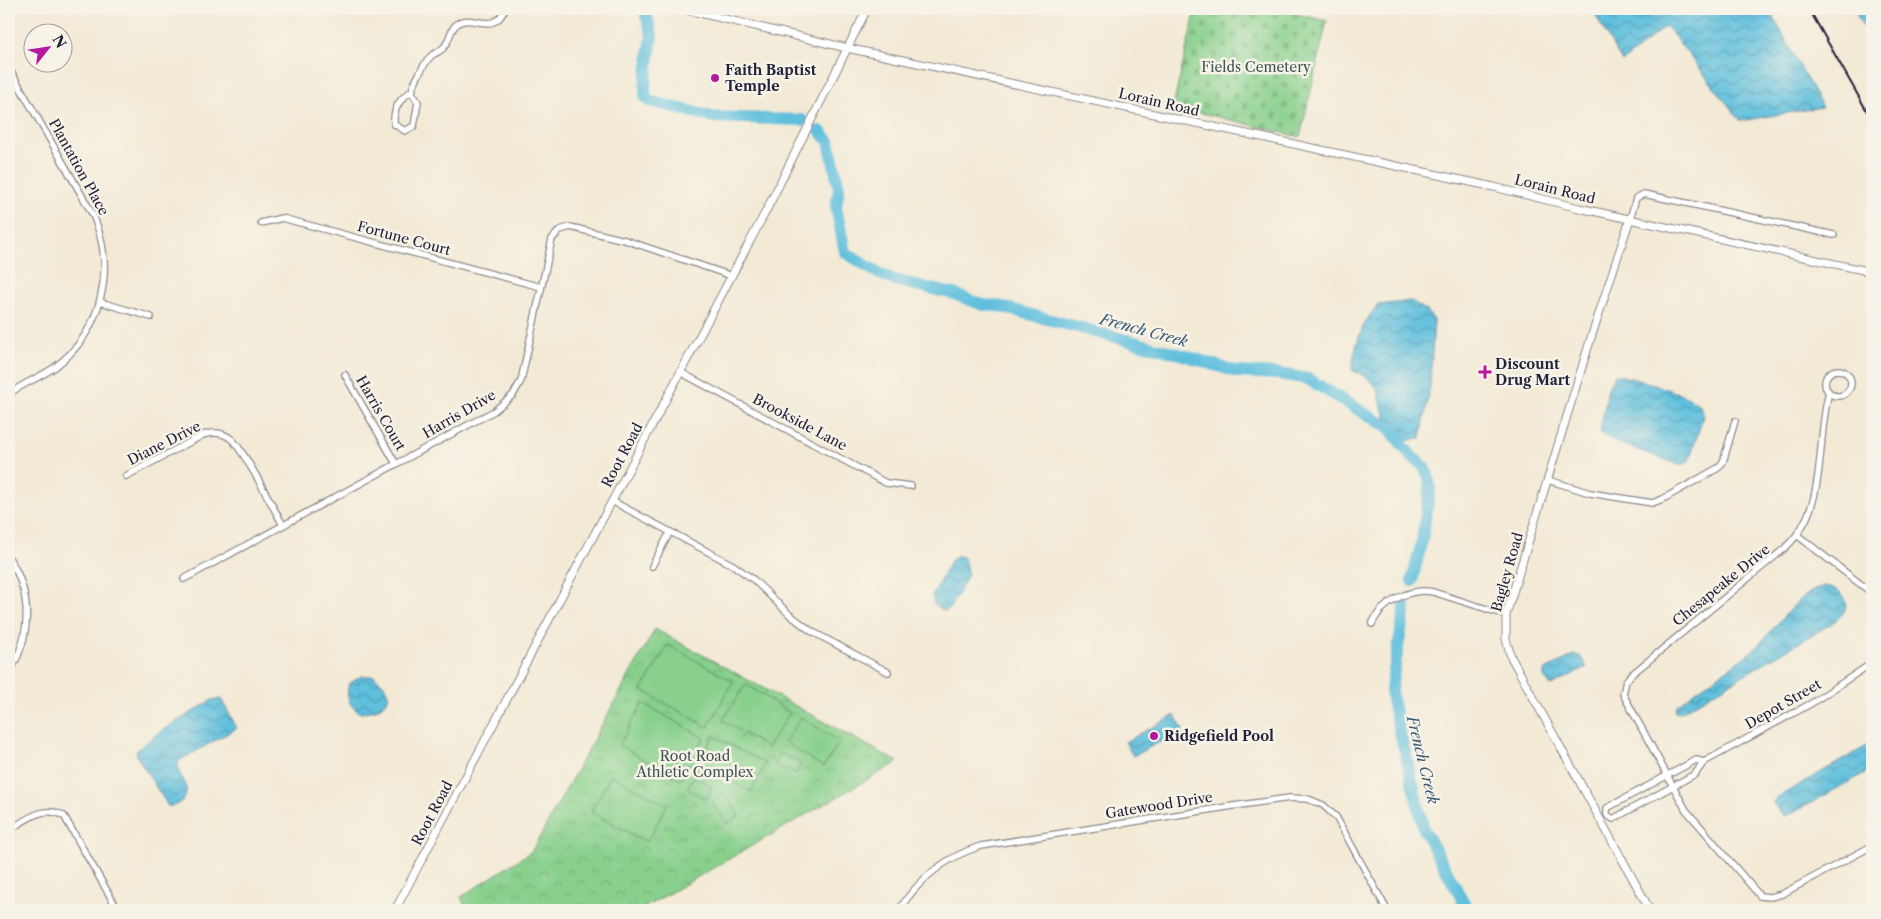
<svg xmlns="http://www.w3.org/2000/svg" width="1881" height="919" font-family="'Libre Caslon Text',serif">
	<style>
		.cemetery { fill: url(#cemetery-stones); stroke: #557964 }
		.park { fill: url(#park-crowns); stroke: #557964 }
		.pitch { fill: #88d08c; stroke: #557964 }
		.water { fill: url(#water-waves); stroke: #40708c }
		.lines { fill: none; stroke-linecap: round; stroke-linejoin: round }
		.river { stroke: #5ebfdd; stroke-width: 12 }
		.minor-casing { stroke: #8a8688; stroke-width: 8 }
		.tertiary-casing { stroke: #8a8688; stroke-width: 9 }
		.minor { stroke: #fff; stroke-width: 5.5 }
		.tertiary { stroke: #fff; stroke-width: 7 }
		.rail { stroke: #22223b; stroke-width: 2 }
		.poi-dot { fill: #b5179e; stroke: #f7f3e8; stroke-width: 2 }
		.labels { text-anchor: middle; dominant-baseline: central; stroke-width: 5; stroke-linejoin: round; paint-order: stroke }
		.park-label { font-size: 14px; fill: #415653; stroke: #f7f3e8 }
		.poi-label { font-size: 14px; font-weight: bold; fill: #22223b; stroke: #f7f3e8; text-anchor: start }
		.street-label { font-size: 14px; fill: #22223b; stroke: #f7f3e8 }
		.water-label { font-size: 15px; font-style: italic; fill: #375974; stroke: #f7f3e8 }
	</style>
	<defs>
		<pattern id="cemetery-stones" width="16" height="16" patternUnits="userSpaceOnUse" patternTransform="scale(1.25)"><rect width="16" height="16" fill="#88d08c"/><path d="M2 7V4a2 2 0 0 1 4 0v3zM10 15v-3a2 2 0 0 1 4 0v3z" fill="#75b27a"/></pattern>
		<pattern id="park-crowns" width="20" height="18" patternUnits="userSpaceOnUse" patternTransform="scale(1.25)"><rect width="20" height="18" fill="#88d08c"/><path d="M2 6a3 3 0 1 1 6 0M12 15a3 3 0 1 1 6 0" fill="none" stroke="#75b27a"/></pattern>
		<pattern id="water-waves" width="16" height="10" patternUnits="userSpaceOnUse" patternTransform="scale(1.25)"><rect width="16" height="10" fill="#5ebfdd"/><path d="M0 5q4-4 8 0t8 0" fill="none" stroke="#4d9bb4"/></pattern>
	</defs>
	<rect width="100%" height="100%" fill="#f7f3e8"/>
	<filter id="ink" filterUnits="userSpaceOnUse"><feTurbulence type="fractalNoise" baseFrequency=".02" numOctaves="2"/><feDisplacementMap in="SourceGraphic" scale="10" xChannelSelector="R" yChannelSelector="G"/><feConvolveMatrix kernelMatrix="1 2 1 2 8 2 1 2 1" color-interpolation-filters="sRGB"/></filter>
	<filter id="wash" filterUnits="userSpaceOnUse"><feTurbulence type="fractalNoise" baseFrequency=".0096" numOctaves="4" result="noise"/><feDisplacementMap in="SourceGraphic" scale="20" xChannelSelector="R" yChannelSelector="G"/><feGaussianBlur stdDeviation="1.12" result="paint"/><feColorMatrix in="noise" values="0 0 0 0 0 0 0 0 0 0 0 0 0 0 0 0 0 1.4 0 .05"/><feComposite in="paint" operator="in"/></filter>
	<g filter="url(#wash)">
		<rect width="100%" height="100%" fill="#f3ead5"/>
		<path class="cemetery" d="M 1196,9 L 1276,9 L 1327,21 L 1300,137 L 1173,106 Z"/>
		<path class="park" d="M 655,629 L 898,762 L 640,910 L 467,910 L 461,897 L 532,851 Z"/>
		<g class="pitch">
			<path d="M 668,645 L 733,681 L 708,727 L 642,690 Z"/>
			<path d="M 746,684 L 790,713 L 767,748 L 723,720 Z"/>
			<path d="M 643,703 L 704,738 L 680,780 L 619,745 Z"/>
			<path d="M 801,717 L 840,742 L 823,767 L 785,742 Z"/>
			<path d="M 713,736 L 766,764 L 751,792 L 699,765 Z"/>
			<path d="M 780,753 L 801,764 L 796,775 L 774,764 Z"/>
			<path d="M 611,775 L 667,805 L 647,842 L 591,812 Z"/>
			<path d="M 694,777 L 712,787 L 706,799 L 687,789 Z"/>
			<path d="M 725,793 L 739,816 L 727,824 L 712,802 Z"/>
		</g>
		<g class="water">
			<path d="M 1592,9 L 1769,9 L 1822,107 L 1741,121 L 1666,26 L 1622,62 Z"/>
			<path d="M 1854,9 L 1872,9 L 1872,45 Z"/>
			<path d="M 1411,301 L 1427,311 L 1434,320 L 1430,387 L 1421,438 L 1404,441 C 1399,435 1392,429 1388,422 C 1374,394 1387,385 1352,370 C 1355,344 1361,324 1378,305 Z"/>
			<path d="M 1615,375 C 1631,376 1690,394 1700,406 C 1703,409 1703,413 1703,417 L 1689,461 L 1685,464 L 1677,464 L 1616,442 L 1600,433 L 1608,388 Z"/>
			<path d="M 957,555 L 964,558 L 968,575 L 950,608 L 944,611 L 934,604 L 932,596 L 950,562 Z"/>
			<path d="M 1824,586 C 1837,587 1853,598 1843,613 C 1840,617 1835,621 1831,624 L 1679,713 L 1675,712 L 1676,706 C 1701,686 1729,670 1754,649 C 1776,630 1794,595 1824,586 Z"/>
			<path d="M 1574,655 L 1580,656 L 1587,667 L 1551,686 L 1544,677 L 1544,671 Z"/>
			<path d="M 361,676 L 374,676 L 384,685 L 389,697 L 382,706 L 375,710 L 360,713 C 349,706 345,696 349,684 Z"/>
			<path d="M 221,699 L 237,728 L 179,761 C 173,774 198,790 179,803 C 175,806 172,806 168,806 L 139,760 L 136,753 L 138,749 L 163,730 L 212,700 Z"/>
			<path d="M 1175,715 L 1183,730 L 1133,756 L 1125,742 Z"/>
			<path d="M 1872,743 L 1872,769 L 1793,813 L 1784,816 L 1773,803 L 1776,798 Z"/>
		</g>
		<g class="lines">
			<g class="river">
				<path d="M 645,11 L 652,35 L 645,88 L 645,96 L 649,101 L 713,117 L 802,120"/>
				<path d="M 820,131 L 829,141 L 839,188 L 836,207 L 845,252 L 878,273 L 894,280 L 954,294 L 983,305 L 998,306 L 1183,355 L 1237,372 L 1279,374 L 1308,379 L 1389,428 L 1412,457 L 1425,467 L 1429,478 L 1430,489 L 1422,540 L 1412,581"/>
				<path d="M 1405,607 L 1391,689 L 1392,700 L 1424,830 L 1468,910"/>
			</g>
		</g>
	</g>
	<g filter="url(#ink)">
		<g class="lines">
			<g class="minor-casing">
				<g id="minor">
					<path d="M 9,68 L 93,215 C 116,268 103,331 55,367 C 41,377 23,383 9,394"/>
					<path d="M 412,91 C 400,98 393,109 394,124 L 405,131 L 414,126 L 418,102 L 412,93 L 413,86 C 418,77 423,64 431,56 C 435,53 441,51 444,47 C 450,41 449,30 457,24 C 472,12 493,37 505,9"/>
					<path d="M 1630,219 L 1636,198 L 1644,194 L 1834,235"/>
					<path d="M 261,223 L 282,218 L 541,287"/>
					<path d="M 100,302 L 151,317"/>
					<circle cx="1838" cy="383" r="13"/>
					<path d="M 680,372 L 886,483 L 911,486"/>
					<path d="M 345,375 L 396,464"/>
					<path d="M 1829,392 C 1815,444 1829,508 1785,548 L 1631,675 L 1626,681 L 1623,694 L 1686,810 L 1760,896 L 1770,897 L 1782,894 L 1872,846"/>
					<path d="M 126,476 L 203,435 C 212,432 222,432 230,438 C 243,447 273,508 283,525"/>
					<path d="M 1548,480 L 1590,493 L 1652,503 L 1663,499 L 1718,468 L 1723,462 L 1735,421"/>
					<path d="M 612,501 L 733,565 L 754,580 L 790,615 L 811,631 L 888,672"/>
					<path d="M 1797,535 L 1872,593"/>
					<path d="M 9,558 C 31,592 32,630 13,666"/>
					<path d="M 652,566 L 670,532"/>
					<path d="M 184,579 L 494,411 L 513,395 L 521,381 L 552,239 L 560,230 L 570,227 L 625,240 L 732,276"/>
					<path d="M 1372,624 C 1381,603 1410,587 1433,592 L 1506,615"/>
					<path d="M 1696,760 L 1704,762 L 1695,774 L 1613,819 L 1607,815 L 1607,808 Z"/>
					<path d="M 1704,762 L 1812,703 L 1872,663"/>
					<path d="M 9,830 C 26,820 44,804 64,816 L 118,910"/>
					<path d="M 899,910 C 919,879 945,857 981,846 L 1233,806 L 1290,798 L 1308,799 L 1323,805 L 1336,817 L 1387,910"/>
				</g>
			</g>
			<g class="tertiary-casing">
				<g id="tertiary">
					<path d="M 683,9 L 847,48 L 1494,187 L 1579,208 L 1872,272"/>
					<path d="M 1630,219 L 1590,341 L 1506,615 L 1506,639 L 1511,657 L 1650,910"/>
					<path d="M 395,910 L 766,211 L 867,9"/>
				</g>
			</g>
			<use href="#minor" class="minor"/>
			<use href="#tertiary" class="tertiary"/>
			<path class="rail" d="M 1809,9 L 1872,120"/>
		</g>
	</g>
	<g class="poi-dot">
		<circle cx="715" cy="78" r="5"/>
		<path d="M1482.5 364.5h5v5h5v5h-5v5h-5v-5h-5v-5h5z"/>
		<circle cx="1154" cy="736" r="5"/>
	</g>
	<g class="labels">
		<g class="park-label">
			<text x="1256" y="67">Fields Cemetery</text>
			<text x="695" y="756">Root Road<tspan x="695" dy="16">Athletic Complex</tspan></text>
		</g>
		<g class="poi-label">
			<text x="725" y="70">Faith Baptist<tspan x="725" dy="16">Temple</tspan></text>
			<text x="1495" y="364">Discount<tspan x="1495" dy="16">Drug Mart</tspan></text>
			<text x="1164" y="736">Ridgefield Pool</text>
		</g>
		<g class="street-label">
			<text transform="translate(1159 102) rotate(13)">Lorain Road</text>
			<text transform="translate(79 167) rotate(61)">Plantation Place</text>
			<text transform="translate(1555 189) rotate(14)">Lorain Road</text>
			<text transform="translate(404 238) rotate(15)">Fortune Court</text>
			<text transform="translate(381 413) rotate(60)">Harris Court</text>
			<text transform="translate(459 414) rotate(-30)">Harris Drive</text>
			<text transform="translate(800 422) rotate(28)">Brookside Lane</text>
			<text transform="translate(164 443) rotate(-27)">Diane Drive</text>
			<text transform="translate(622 455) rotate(-62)">Root Road</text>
			<text transform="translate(1507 572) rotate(-74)">Bagley Road</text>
			<text transform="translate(1721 585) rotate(-39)">Chesapeake Drive</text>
			<text transform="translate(1783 704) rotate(-30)">Depot Street</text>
			<text transform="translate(1159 805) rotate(-9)">Gatewood Drive</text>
			<text transform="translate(432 813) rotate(-62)">Root Road</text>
		</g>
		<g class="water-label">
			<text transform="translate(1144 330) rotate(15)">French Creek</text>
			<text transform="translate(1423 760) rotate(76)">French Creek</text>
		</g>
	</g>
	<rect width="1881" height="919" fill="none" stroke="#f7f3e8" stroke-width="30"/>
	<g transform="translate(48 48) rotate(60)"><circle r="24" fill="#f7f3e8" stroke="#a29fa3"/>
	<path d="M0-4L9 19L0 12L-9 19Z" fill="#b5179e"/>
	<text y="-8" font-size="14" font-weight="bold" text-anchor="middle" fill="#22223b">N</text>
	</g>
</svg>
